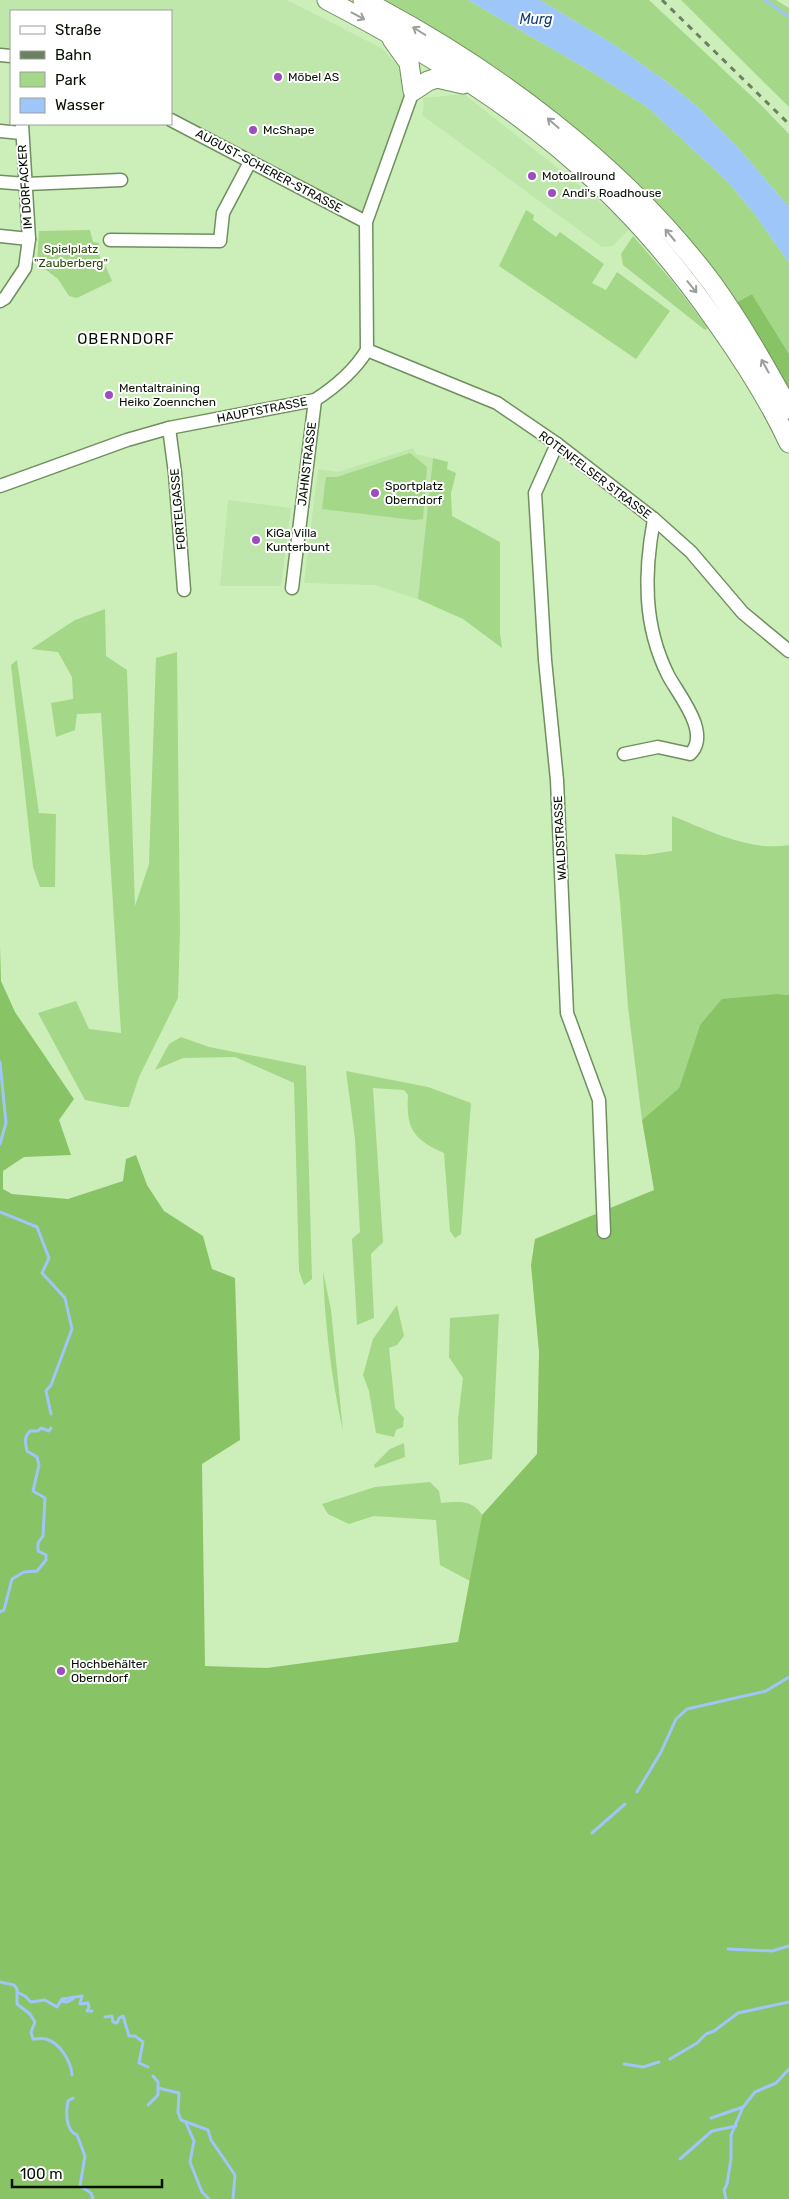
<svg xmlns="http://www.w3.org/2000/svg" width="789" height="2199" font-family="Rubik,sans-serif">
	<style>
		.built { fill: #bfe6ab }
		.green { fill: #a4d787 }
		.forest { fill: #88c365 }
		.water { fill: #9fc6f9 }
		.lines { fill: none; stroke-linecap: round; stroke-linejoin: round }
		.stream { stroke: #9fc6f9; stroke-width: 3 }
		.minor-casing { stroke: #6f8f5e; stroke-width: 15 }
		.highway-casing { stroke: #6f8f5e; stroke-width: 21 }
		.minor { stroke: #fff; stroke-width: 12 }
		.highway { stroke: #fff; stroke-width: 19 }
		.rail { stroke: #6a825f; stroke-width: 3; stroke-dasharray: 6 6; stroke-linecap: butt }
		.oneway { stroke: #9b9f99 }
		.poi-dot { fill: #9d4dbd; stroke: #fff; stroke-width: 2 }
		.labels { text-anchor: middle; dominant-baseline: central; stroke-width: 4; stroke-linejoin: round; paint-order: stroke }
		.poi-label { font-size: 12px; fill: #051001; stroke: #fff; text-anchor: start }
		.street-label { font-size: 12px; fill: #051001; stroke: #fff }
		.park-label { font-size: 12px; fill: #274c09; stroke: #fff }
		.water-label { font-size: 14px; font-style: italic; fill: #0f3c70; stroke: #fff }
		.quarter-label { font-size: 15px; letter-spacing: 1px; fill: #051001; stroke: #fff }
	</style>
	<rect width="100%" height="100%" fill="#ccefba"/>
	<g class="built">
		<path d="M 0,0 L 287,0 L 383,49 L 406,75 L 403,120 L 361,224 L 165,124 L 171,124 L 171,11 L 11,11 L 11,64 L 0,63 Z"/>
		<path d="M 464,94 L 613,212 L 629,229 L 613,246 L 602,247 L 422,115 L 424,105 L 423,98 Z"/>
		<path d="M 413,448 L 416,454 L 433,458 L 418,599 L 374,585 L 304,583 L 318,469 L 338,472 Z"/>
		<path d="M 228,500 L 291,508 L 281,586 L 220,586 Z"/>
	</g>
	<g class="green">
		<path d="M 386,0 L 468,0 L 592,72 L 647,107 L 728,182 L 756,216 L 789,263 L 789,354 L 752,294 L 737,302 C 703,263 671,222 635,185 C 563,110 476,50 386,0 Z"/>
		<path d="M 540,0 L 649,0 L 761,105 L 789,134 L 789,207 L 742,152 L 698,107 L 663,79 L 610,42 Z"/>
		<path d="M 681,0 L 776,0 L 789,8 L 789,107 Z"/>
		<path d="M 526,210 L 534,215 L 533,220 L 556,237 L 560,232 L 604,264 L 592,283 L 606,290 L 617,272 L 670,311 L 636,359 L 499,266 Z"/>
		<path d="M 90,230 L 93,242 L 99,243 L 100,260 L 103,260 L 112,281 L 77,298 L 69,296 L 58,279 L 37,263 L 39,231 Z"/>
		<path d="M 633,236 L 672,281 L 708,328 L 705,330 L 623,265 L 621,254 Z"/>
		<path d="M 410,453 L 427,467 L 423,519 L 414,520 L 322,509 L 326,477 L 337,477 Z"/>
		<path d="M 433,458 L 448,462 L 447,469 L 456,473 L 451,493 L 452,516 L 500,542 L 500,633 L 502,648 L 463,619 L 418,599 Z"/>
		<path d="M 105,609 L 106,656 L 127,670 L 135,906 L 149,864 L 156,658 L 177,652 L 180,931 L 178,998 L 139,1077 L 129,1107 L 121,1107 L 85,1100 L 38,1013 L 76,1001 L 89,1029 L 121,1033 L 101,713 L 77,714 L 75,730 L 56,737 L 51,703 L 73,699 L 72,677 L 58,652 L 31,649 L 75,620 Z"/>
		<path d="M 17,660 L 39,813 L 56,814 L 55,887 L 40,887 L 33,867 L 11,665 Z"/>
		<path d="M 672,816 C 708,830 750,852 789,845 L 789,995 L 778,994 L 700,1025 L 679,1088 L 642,1120 L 628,1007 L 620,902 L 615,854 L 645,855 L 672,851 Z"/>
		<path d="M 181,1037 L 209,1047 L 306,1066 L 312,1279 L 304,1285 L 299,1271 L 294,1083 L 235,1057 L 183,1058 L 155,1070 L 169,1044 Z"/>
		<path d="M 346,1071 L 428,1087 L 471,1103 L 461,1234 L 455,1238 L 450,1231 L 444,1153 C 413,1139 406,1129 408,1095 L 404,1090 L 373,1088 L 383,1242 L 371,1254 L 374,1318 L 357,1325 L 352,1239 L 360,1232 L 355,1139 Z"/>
		<path d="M 323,1271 L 331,1310 L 343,1431 C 331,1377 325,1325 323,1271 Z"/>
		<path d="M 397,1305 L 404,1336 L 397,1345 L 389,1348 L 395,1408 L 404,1418 L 403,1427 L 396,1430 L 394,1437 L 376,1433 L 369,1391 L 363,1375 L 373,1339 Z"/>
		<path d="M 499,1314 L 492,1459 L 459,1465 L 458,1419 L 463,1378 L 449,1357 L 450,1318 Z"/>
		<path d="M 404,1443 L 405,1457 L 375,1468 L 374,1465 L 390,1449 Z"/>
		<path d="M 430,1482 L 439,1491 L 441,1503 C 458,1502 472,1499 482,1515 L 470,1581 L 440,1565 L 436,1520 L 374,1516 L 349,1524 L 328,1514 L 322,1504 L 375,1487 Z"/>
	</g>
	<g class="forest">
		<path d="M 752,294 L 789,354 L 789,389 L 737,302 Z"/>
		<path d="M 0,946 L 1,981 L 15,1012 L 74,1099 L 59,1120 L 71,1155 L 24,1157 L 3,1171 L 3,1189 L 12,1194 L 68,1199 L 123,1181 L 126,1159 L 136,1155 L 147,1185 L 164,1211 L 203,1236 L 212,1269 L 235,1278 L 240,1440 L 202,1464 L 205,1666 L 267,1668 L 458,1642 L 482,1515 L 537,1454 L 539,1352 L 531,1265 L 535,1239 L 654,1190 L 642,1120 L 679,1088 L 700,1025 L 722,999 L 778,994 L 789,995 L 789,2199 L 0,2199 Z"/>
	</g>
	<path class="water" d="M 468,0 L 540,0 L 610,42 L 663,79 L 698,107 L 742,152 L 789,207 L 789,263 L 756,216 L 728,182 L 647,107 L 592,72 Z"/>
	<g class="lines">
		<g class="stream">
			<path d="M 765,0 L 789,17"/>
			<path d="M 0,1062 L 6,1123 L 0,1144"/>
			<path d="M 0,1212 L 37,1227 L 49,1258 L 42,1273 L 65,1298 L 72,1329 L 51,1385 L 46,1391 L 51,1414"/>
			<path d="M 0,1612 L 4,1610 L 12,1579 L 24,1572 L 37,1571 L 46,1560 L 46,1555 L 38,1551 L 38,1543 L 43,1536 L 45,1498 L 33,1491 L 39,1465 L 37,1457 L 27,1451 C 25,1442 24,1437 30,1431 L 38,1431 L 41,1428 L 49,1431 L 51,1428"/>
			<path d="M 637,1792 L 661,1752 L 676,1719 L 687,1709 L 766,1691 L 789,1677"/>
			<path d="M 592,1833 L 625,1804"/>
			<path d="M 728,1949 L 772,1951 L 789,1946"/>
			<path d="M 0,1982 L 14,1985 L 17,1989 L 17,2004 L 30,2014 L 35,2022 L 31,2032 L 33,2039 C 37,2039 42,2038 46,2039 C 60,2043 71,2061 72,2075"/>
			<path d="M 17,1992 L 25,1996 L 31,2002 L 45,2000 L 57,2007 L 62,1999 L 82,1996 L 80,2004 L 88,2003 L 89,2007 L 87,2011 L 92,2011"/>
			<path d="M 61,2001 L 67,2002 L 73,1999"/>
			<path d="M 105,2017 L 112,2016 L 113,2022 L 117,2023 L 119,2018 L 123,2016 L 129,2036 L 135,2036 L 143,2042 L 139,2063 L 148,2067"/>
			<path d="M 670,2059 L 697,2043 L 706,2034 L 714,2031 L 738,2013 L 789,2002"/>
			<path d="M 624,2064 L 643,2067 L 659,2062"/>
			<path d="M 153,2076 L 158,2082 L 158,2088 L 179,2093 L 178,2112 L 181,2120 L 208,2130 L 211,2140 L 235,2175 L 233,2199"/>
			<path d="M 73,2098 L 68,2101 C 66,2112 65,2130 77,2135 L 85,2156 L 80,2186 L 91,2193 L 93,2199"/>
			<path d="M 148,2105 L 158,2095 L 158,2088"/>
			<path d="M 711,2118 L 743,2107"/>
			<path d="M 186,2123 L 194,2141 L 190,2162 L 202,2192 L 209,2199"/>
			<path d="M 680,2159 L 712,2131 L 736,2126"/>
			<path d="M 726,2199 L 724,2190 L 727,2184 L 731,2159 L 731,2135 L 743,2107 L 755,2092 L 776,2083 L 789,2069"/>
		</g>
		<g class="minor-casing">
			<g id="minor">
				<path d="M 0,55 L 11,56"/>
				<path d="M 171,120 L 366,222"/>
				<path d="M 0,131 L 21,133"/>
				<path d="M 0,182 L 26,184 L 121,180"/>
				<path d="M 0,236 L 29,239"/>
				<path d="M 110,240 L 220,241 L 223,213 L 250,162"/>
				<path d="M 0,301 L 5,298 L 25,268 L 29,239 L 22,124"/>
				<path d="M 367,350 L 497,403 L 557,444 L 654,519 L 691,552 L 743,613 L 789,651"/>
				<path d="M 169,428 L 175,473 L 184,590"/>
				<path d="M 557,444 L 535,493 L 545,660 L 557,780 L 567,1013 L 599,1100 L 604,1232"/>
				<path d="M 0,486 L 127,440 L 169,428 L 315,400 C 335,387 355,370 367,350 L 366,222 L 413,91"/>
				<path d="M 292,588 L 315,400"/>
				<path d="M 624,754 L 658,747 L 690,754 C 712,733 677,693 668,675 C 643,625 644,573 654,519"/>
			</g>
		</g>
		<g class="highway-casing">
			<g id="highway">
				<path d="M 327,0 C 425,51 523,110 602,187 C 645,228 683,274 717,323 C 744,361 769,400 789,443"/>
				<path d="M 363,0 C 492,67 624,165 712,283 C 741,323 765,366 789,409"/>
				<path d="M 392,39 L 409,63 L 413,91 L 428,81 L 437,78 L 463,84"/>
			</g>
		</g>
		<use href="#minor" class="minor"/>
		<use href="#highway" class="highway"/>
		<path class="rail" d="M 662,0 L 789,124"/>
	</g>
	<defs><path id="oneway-shaft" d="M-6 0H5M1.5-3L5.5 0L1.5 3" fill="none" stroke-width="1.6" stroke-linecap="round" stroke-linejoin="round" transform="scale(1.25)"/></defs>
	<g class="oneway">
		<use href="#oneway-shaft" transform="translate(358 16) rotate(28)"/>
		<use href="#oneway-shaft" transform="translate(419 31) rotate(-148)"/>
		<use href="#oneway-shaft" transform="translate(553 123) rotate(-139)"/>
		<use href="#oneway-shaft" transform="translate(670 235) rotate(-130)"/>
		<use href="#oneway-shaft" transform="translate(692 287) rotate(51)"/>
		<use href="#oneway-shaft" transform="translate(765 366) rotate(-119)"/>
	</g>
	<g class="poi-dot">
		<circle cx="278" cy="77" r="5"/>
		<circle cx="253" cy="130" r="5"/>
		<circle cx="532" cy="176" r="5"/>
		<circle cx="552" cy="193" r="5"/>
		<circle cx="109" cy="395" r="5"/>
		<circle cx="375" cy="493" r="5"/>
		<circle cx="256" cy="540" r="5"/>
		<circle cx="61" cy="1671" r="5"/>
	</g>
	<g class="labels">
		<g class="poi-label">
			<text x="288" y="77">Möbel AS</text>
			<text x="263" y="130">McShape</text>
			<text x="542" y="176">Motoallround</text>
			<text x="562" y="193">Andi's Roadhouse</text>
			<text x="119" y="388">Mentaltraining<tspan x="119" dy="14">Heiko Zoennchen</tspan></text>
			<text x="385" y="486">Sportplatz<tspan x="385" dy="14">Oberndorf</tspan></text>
			<text x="266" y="533">KiGa Villa<tspan x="266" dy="14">Kunterbunt</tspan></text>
			<text x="71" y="1664">Hochbehälter<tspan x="71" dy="14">Oberndorf</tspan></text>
		</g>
		<g class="street-label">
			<text transform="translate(269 171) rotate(28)">AUGUST-SCHERER-STRASSE</text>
			<text transform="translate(25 187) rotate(-94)">IM DORFACKER</text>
			<text transform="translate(262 410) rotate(-11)">HAUPTSTRASSE</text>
			<text transform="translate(307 464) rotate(-83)">JAHNSTRASSE</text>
			<text transform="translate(595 475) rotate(37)">ROTENFELSER STRASSE</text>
			<text transform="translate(178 509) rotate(-95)">FORTELGASSE</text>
			<text transform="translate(560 838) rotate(-93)">WALDSTRASSE</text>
		</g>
		<g class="park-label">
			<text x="71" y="249">Spielplatz<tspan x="71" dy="14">"Zauberberg"</tspan></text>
		</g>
		<g class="water-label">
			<text x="536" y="19">Murg</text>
		</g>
		<g class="quarter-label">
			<text x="126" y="339">OBERNDORF</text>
		</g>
	</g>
	<rect x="10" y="10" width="162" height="115" fill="#ffffff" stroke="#9b9f99"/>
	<rect x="20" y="26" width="25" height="8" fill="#ffffff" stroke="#9b9f99"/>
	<text x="55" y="35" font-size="15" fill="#051001">Straße</text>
	<rect x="20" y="51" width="25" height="8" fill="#6a825f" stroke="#9b9f99"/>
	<text x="55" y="60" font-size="15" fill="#051001">Bahn</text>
	<rect x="20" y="72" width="25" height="15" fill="#a4d787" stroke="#9b9f99"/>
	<text x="55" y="85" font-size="15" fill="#051001">Park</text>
	<rect x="20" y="98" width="25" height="15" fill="#9fc6f9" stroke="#9b9f99"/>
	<text x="55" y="110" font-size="15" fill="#051001">Wasser</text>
	<path d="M12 2179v8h150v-8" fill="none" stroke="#051001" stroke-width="2.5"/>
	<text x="20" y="2179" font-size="15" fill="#051001" stroke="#ffffff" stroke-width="4" paint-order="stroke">100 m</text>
</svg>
